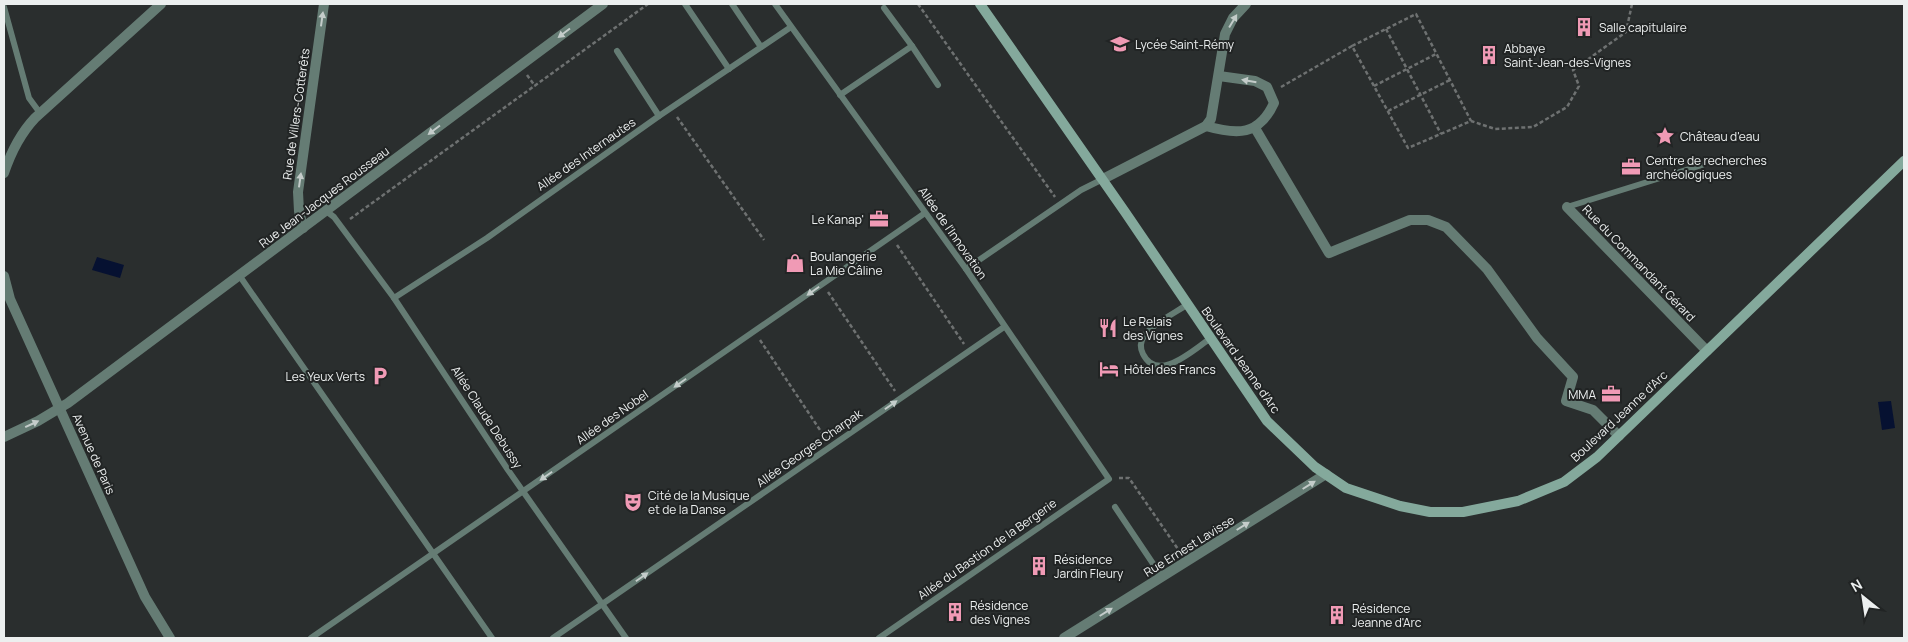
<svg xmlns="http://www.w3.org/2000/svg" width="1908" height="642" font-family="Manrope,sans-serif">
	<style>
		.water { fill: #061131 }
		.lines { fill: none; stroke-linecap: round; stroke-linejoin: round }
		.path { stroke: #6e7171; stroke-width: 2.5; stroke-dasharray: 4 2.5; stroke-linecap: butt }
		.lane { stroke: #657c74; stroke-width: 6 }
		.street { stroke: #657c74; stroke-width: 10 }
		.secondary { stroke: #84a99c; stroke-width: 10 }
		.oneway { fill: #c4ccca }
		.labels { text-anchor: middle; dominant-baseline: central; stroke-width: 4; stroke-linejoin: round; paint-order: stroke }
		.poi-label { font-size: 12px; fill: #ecefef; stroke: #212424; text-anchor: start }
		.street-label { font-size: 12px; fill: #ecefef; stroke: #212424 }
	</style>
	<rect width="100%" height="100%" fill="#2a2e2e"/>
	<g class="water">
		<path d="M 97,257 L 124,265 L 120,278 L 92,270 Z"/>
		<path d="M 1891,401 L 1895,428 L 1882,430 L 1878,402 Z"/>
	</g>
	<g class="lines">
		<g class="path">
			<path d="M 918,4 L 1055,197"/>
			<path d="M 1386,29 L 1441,134"/>
			<path d="M 1352,46 L 1416,14 L 1471,121"/>
			<path d="M 527,75 L 535,86"/>
			<path d="M 1374,86 L 1436,54"/>
			<path d="M 1281,87 L 1352,46 L 1408,148 L 1471,121 L 1495,129 L 1533,127 L 1567,107 L 1579,86 L 1573,70 L 1626,32 L 1632,4"/>
			<path d="M 1388,111 L 1450,80"/>
			<path d="M 677,117 L 764,240"/>
			<path d="M 350,219 L 648,4"/>
			<path d="M 897,245 L 964,344"/>
			<path d="M 828,292 L 895,391"/>
			<path d="M 760,340 L 826,439"/>
			<path d="M 1119,478 L 1129,478 L 1180,552"/>
		</g>
		<g class="lane">
			<path d="M 685,4 L 729,69"/>
			<path d="M 732,4 L 761,47"/>
			<path d="M 775,4 L 966,269 L 1109,479 L 879,638"/>
			<path d="M 4,7 L 29,98 L 40,113"/>
			<path d="M 912,46 L 938,85"/>
			<path d="M 617,51 L 659,116"/>
			<path d="M 840,95 L 912,46 L 884,8"/>
			<path d="M 1567,207 L 1702,165"/>
			<path d="M 326,211 L 334,217 L 394,298 L 508,470 L 626,638"/>
			<path d="M 966,269 L 1081,190 L 1103,179"/>
			<path d="M 239,275 L 492,638"/>
			<path d="M 394,298 L 487,238 L 659,116 L 791,27"/>
			<path d="M 1188,304 C 1175,313 1152,324 1144,336 C 1140,342 1140,348 1143,354 C 1158,384 1194,349 1211,338"/>
			<path d="M 1115,507 L 1162,577"/>
			<path d="M 311,638 L 925,213"/>
			<path d="M 553,638 L 1004,327"/>
		</g>
		<g class="street">
			<path d="M 1206,126 C 1237,135 1259,136 1274,103 L 1267,87 L 1255,81 L 1219,76"/>
			<path d="M 1255,128 L 1329,253 L 1410,220 L 1428,220 L 1446,227 L 1487,269 L 1537,338 L 1573,377 L 1566,401 L 1593,410 L 1619,436"/>
			<path d="M 4,173 C 11,152 20,134 35,118 L 161,4"/>
			<path d="M 1103,179 L 1206,126 L 1211,119 L 1225,34 L 1233,18 L 1246,4"/>
			<path d="M 1567,207 L 1707,351"/>
			<path d="M 303,228 L 299,211 L 298,192 L 324,4"/>
			<path d="M 4,276 L 10,299 L 145,597 L 170,638"/>
			<path d="M 4,437 L 38,421 L 68,403 L 603,4"/>
			<path d="M 1064,638 L 1326,474"/>
		</g>
		<path class="secondary" d="M 980,4 L 1125,212 L 1267,421 L 1315,467 L 1346,488 L 1400,506 L 1430,512 L 1463,512 L 1518,501 L 1564,482 L 1597,457 L 1904,161"/>
	</g>
	<defs><path id="oneway-solid" d="M-6-.8H1V-3.2L6.5 0L1 3.2V.8H-6Z" transform="scale(1.25)"/></defs>
	<g class="oneway">
		<use href="#oneway-solid" transform="translate(322 19) rotate(-82)"/>
		<use href="#oneway-solid" transform="translate(1233 21) rotate(-59)"/>
		<use href="#oneway-solid" transform="translate(564 33) rotate(143)"/>
		<use href="#oneway-solid" transform="translate(1249 81) rotate(-170)"/>
		<use href="#oneway-solid" transform="translate(434 130) rotate(143)"/>
		<use href="#oneway-solid" transform="translate(300 180) rotate(-82)"/>
		<use href="#oneway-solid" transform="translate(813 291) rotate(145)"/>
		<use href="#oneway-solid" transform="translate(680 383) rotate(145)"/>
		<use href="#oneway-solid" transform="translate(891 405) rotate(-35)"/>
		<use href="#oneway-solid" transform="translate(32 424) rotate(-25)"/>
		<use href="#oneway-solid" transform="translate(546 476) rotate(145)"/>
		<use href="#oneway-solid" transform="translate(1309 485) rotate(-32)"/>
		<use href="#oneway-solid" transform="translate(1243 526) rotate(-32)"/>
		<use href="#oneway-solid" transform="translate(642 577) rotate(-35)"/>
		<use href="#oneway-solid" transform="translate(1106 612) rotate(-32)"/>
	</g>
	<defs>
		<g id="building-bare" transform="scale(1.5)"><path d="M-4-6H4V6H1V3H-1V6H-4ZM-2.5-4.3h1.7v1.8h-1.7ZM.8-4.3h1.7v1.8H.8ZM-2.5-1h1.7V.8h-1.7ZM.8-1h1.7V.8H.8Z" fill="#f09ab5" stroke="#212424" stroke-width="2.5" paint-order="stroke"/></g>
		<g id="school-bare" transform="scale(1.5)"><path d="M0-5L7-2L0 1L-7-2ZM-4 1L0 2.5L4 1V4Q0 6-4 4Z" fill="#f09ab5" stroke="#212424" stroke-width="2.5" paint-order="stroke"/></g>
		<g id="sight-bare" transform="scale(1.5)"><path d="M0-6L1.8-2.2L6-1.7L2.9 1.2L3.7 5.4L0 3.3L-3.7 5.4L-2.9 1.2L-6-1.7L-1.8-2.2Z" fill="#f09ab5" stroke="#212424" stroke-width="2.5" paint-order="stroke"/></g>
		<g id="office-bare" transform="scale(1.5)"><path d="M-6-3h4V-5.5h4V-3h4V5H-6ZM-1-4.5V-3h2v-1.5ZM-6 0V1H6V0Z" fill="#f09ab5" stroke="#212424" stroke-width="2.5" paint-order="stroke"/></g>
		<g id="shop-bare" transform="scale(1.5)"><path d="M-5-2.5h2.3a2.7 3.5 0 0 1 5.4 0H5L5.5 6h-11ZM-1.5-2.5h3a1.5 2.3 0 0 0-3 0Z" fill="#f09ab5" stroke="#212424" stroke-width="2.5" paint-order="stroke"/></g>
		<g id="restaurant-bare" transform="scale(1.5)"><path d="M-5-6h1v4h1v-4h1v4h1v-4h1v5L-1.5 .5V6h-2V.5L-5-1ZM5-6V6H3V1.5H1.5Q1.5-4 5-6Z" fill="#f09ab5" stroke="#212424" stroke-width="2.5" paint-order="stroke"/></g>
		<g id="hotel-bare" transform="scale(1.5)"><path d="M-6-4.5h1.5V1H6V5H4.5V3h-9V5H-6ZM-4 0a1.8 1.8 0 1 1 3.6 0ZM.5 0V-2.5h3Q6-2.5 6 0Z" fill="#f09ab5" stroke="#212424" stroke-width="2.5" paint-order="stroke"/></g>
		<g id="parking-bare" transform="scale(1.5)"><path d="M-3.5-5.5H1a3.5 3.5 0 0 1 0 7H-1V5.5H-3.5ZM-1-3.4V-.6H.8a1.4 1.4 0 0 0 0-2.8Z" fill="#f09ab5" stroke="#212424" stroke-width="2.5" paint-order="stroke"/></g>
		<g id="theatre-bare" transform="scale(1.5)"><path d="M-5-5.5Q0-4 5-5.5V0Q5 5 0 6Q-5 5-5 0ZM-3.3-2.5H-1v1.5H-3.3ZM1-2.5H3.3v1.5H1ZM-2.8 1Q0 5.5 2.8 1Z" fill="#f09ab5" stroke="#212424" stroke-width="2.5" paint-order="stroke"/></g>
	</defs>
	<g fill-rule="evenodd">
		<use href="#building-bare" x="1584" y="27"/>
		<use href="#school-bare" x="1120" y="44"/>
		<use href="#building-bare" x="1489" y="55"/>
		<use href="#sight-bare" x="1665" y="136"/>
		<use href="#office-bare" x="1631" y="167"/>
		<use href="#office-bare" x="879" y="219"/>
		<use href="#shop-bare" x="795" y="263"/>
		<use href="#restaurant-bare" x="1108" y="328"/>
		<use href="#hotel-bare" x="1109" y="369"/>
		<use href="#parking-bare" x="380" y="376"/>
		<use href="#office-bare" x="1611" y="394"/>
		<use href="#theatre-bare" x="633" y="502"/>
		<use href="#building-bare" x="1039" y="566"/>
		<use href="#building-bare" x="955" y="612"/>
		<use href="#building-bare" x="1337" y="615"/>
	</g>
	<g class="labels">
		<g class="poi-label">
			<text x="1599" y="27">Salle capitulaire</text>
			<text x="1135" y="44">Lycée Saint-Rémy</text>
			<text x="1504" y="48">Abbaye<tspan x="1504" dy="14">Saint-Jean-des-Vignes</tspan></text>
			<text x="1680" y="136">Château d'eau</text>
			<text x="1646" y="160">Centre de recherches<tspan x="1646" dy="14">archéologiques</tspan></text>
			<text x="864" y="219" text-anchor="end">Le Kanap'</text>
			<text x="810" y="256">Boulangerie<tspan x="810" dy="14">La Mie Câline</tspan></text>
			<text x="1123" y="321">Le Relais<tspan x="1123" dy="14">des Vignes</tspan></text>
			<text x="1124" y="369">Hôtel des Francs</text>
			<text x="365" y="376" text-anchor="end">Les Yeux Verts</text>
			<text x="1596" y="394" text-anchor="end">MMA</text>
			<text x="648" y="495">Cité de la Musique<tspan x="648" dy="14">et de la Danse</tspan></text>
			<text x="1054" y="559">Résidence<tspan x="1054" dy="14">Jardin Fleury</tspan></text>
			<text x="970" y="605">Résidence<tspan x="970" dy="14">des Vignes</tspan></text>
			<text x="1352" y="608">Résidence<tspan x="1352" dy="14">Jeanne d'Arc</tspan></text>
		</g>
		<g class="street-label">
			<text transform="translate(296 114) rotate(-82)">Rue de Villers-Cotterêts</text>
			<text transform="translate(586 154) rotate(-35)">Allée des Internautes</text>
			<text transform="translate(324 197) rotate(-37)">Rue Jean-Jacques Rousseau</text>
			<text transform="translate(953 233) rotate(55)">Allée de l'Innovation</text>
			<text transform="translate(1639 263) rotate(46)">Rue du Commandant Gérard</text>
			<text transform="translate(1241 360) rotate(55)">Boulevard Jeanne d'Arc</text>
			<text transform="translate(1619 416) rotate(-43)">Boulevard Jeanne d'Arc</text>
			<text transform="translate(487 417) rotate(57)">Allée Claude Debussy</text>
			<text transform="translate(612 417) rotate(-35)">Allée des Nobel</text>
			<text transform="translate(809 448) rotate(-35)">Allée Georges Charpak</text>
			<text transform="translate(94 454) rotate(66)">Avenue de Paris</text>
			<text transform="translate(1189 546) rotate(-32)">Rue Ernest Lavisse</text>
			<text transform="translate(987 549) rotate(-35)">Allée du Bastion de la Bergerie</text>
		</g>
	</g>
	<rect width="1908" height="642" fill="none" stroke="#ecefef" stroke-width="10"/>
	<g transform="translate(1863 597) rotate(330)" stroke="#212424" stroke-width="4" paint-order="stroke">
	<path d="M0-4L9 19L0 12L-9 19Z" fill="#ecefef"/>
	<text y="-8" font-size="14" font-weight="bold" text-anchor="middle" fill="#ecefef">N</text>
	</g>
</svg>
